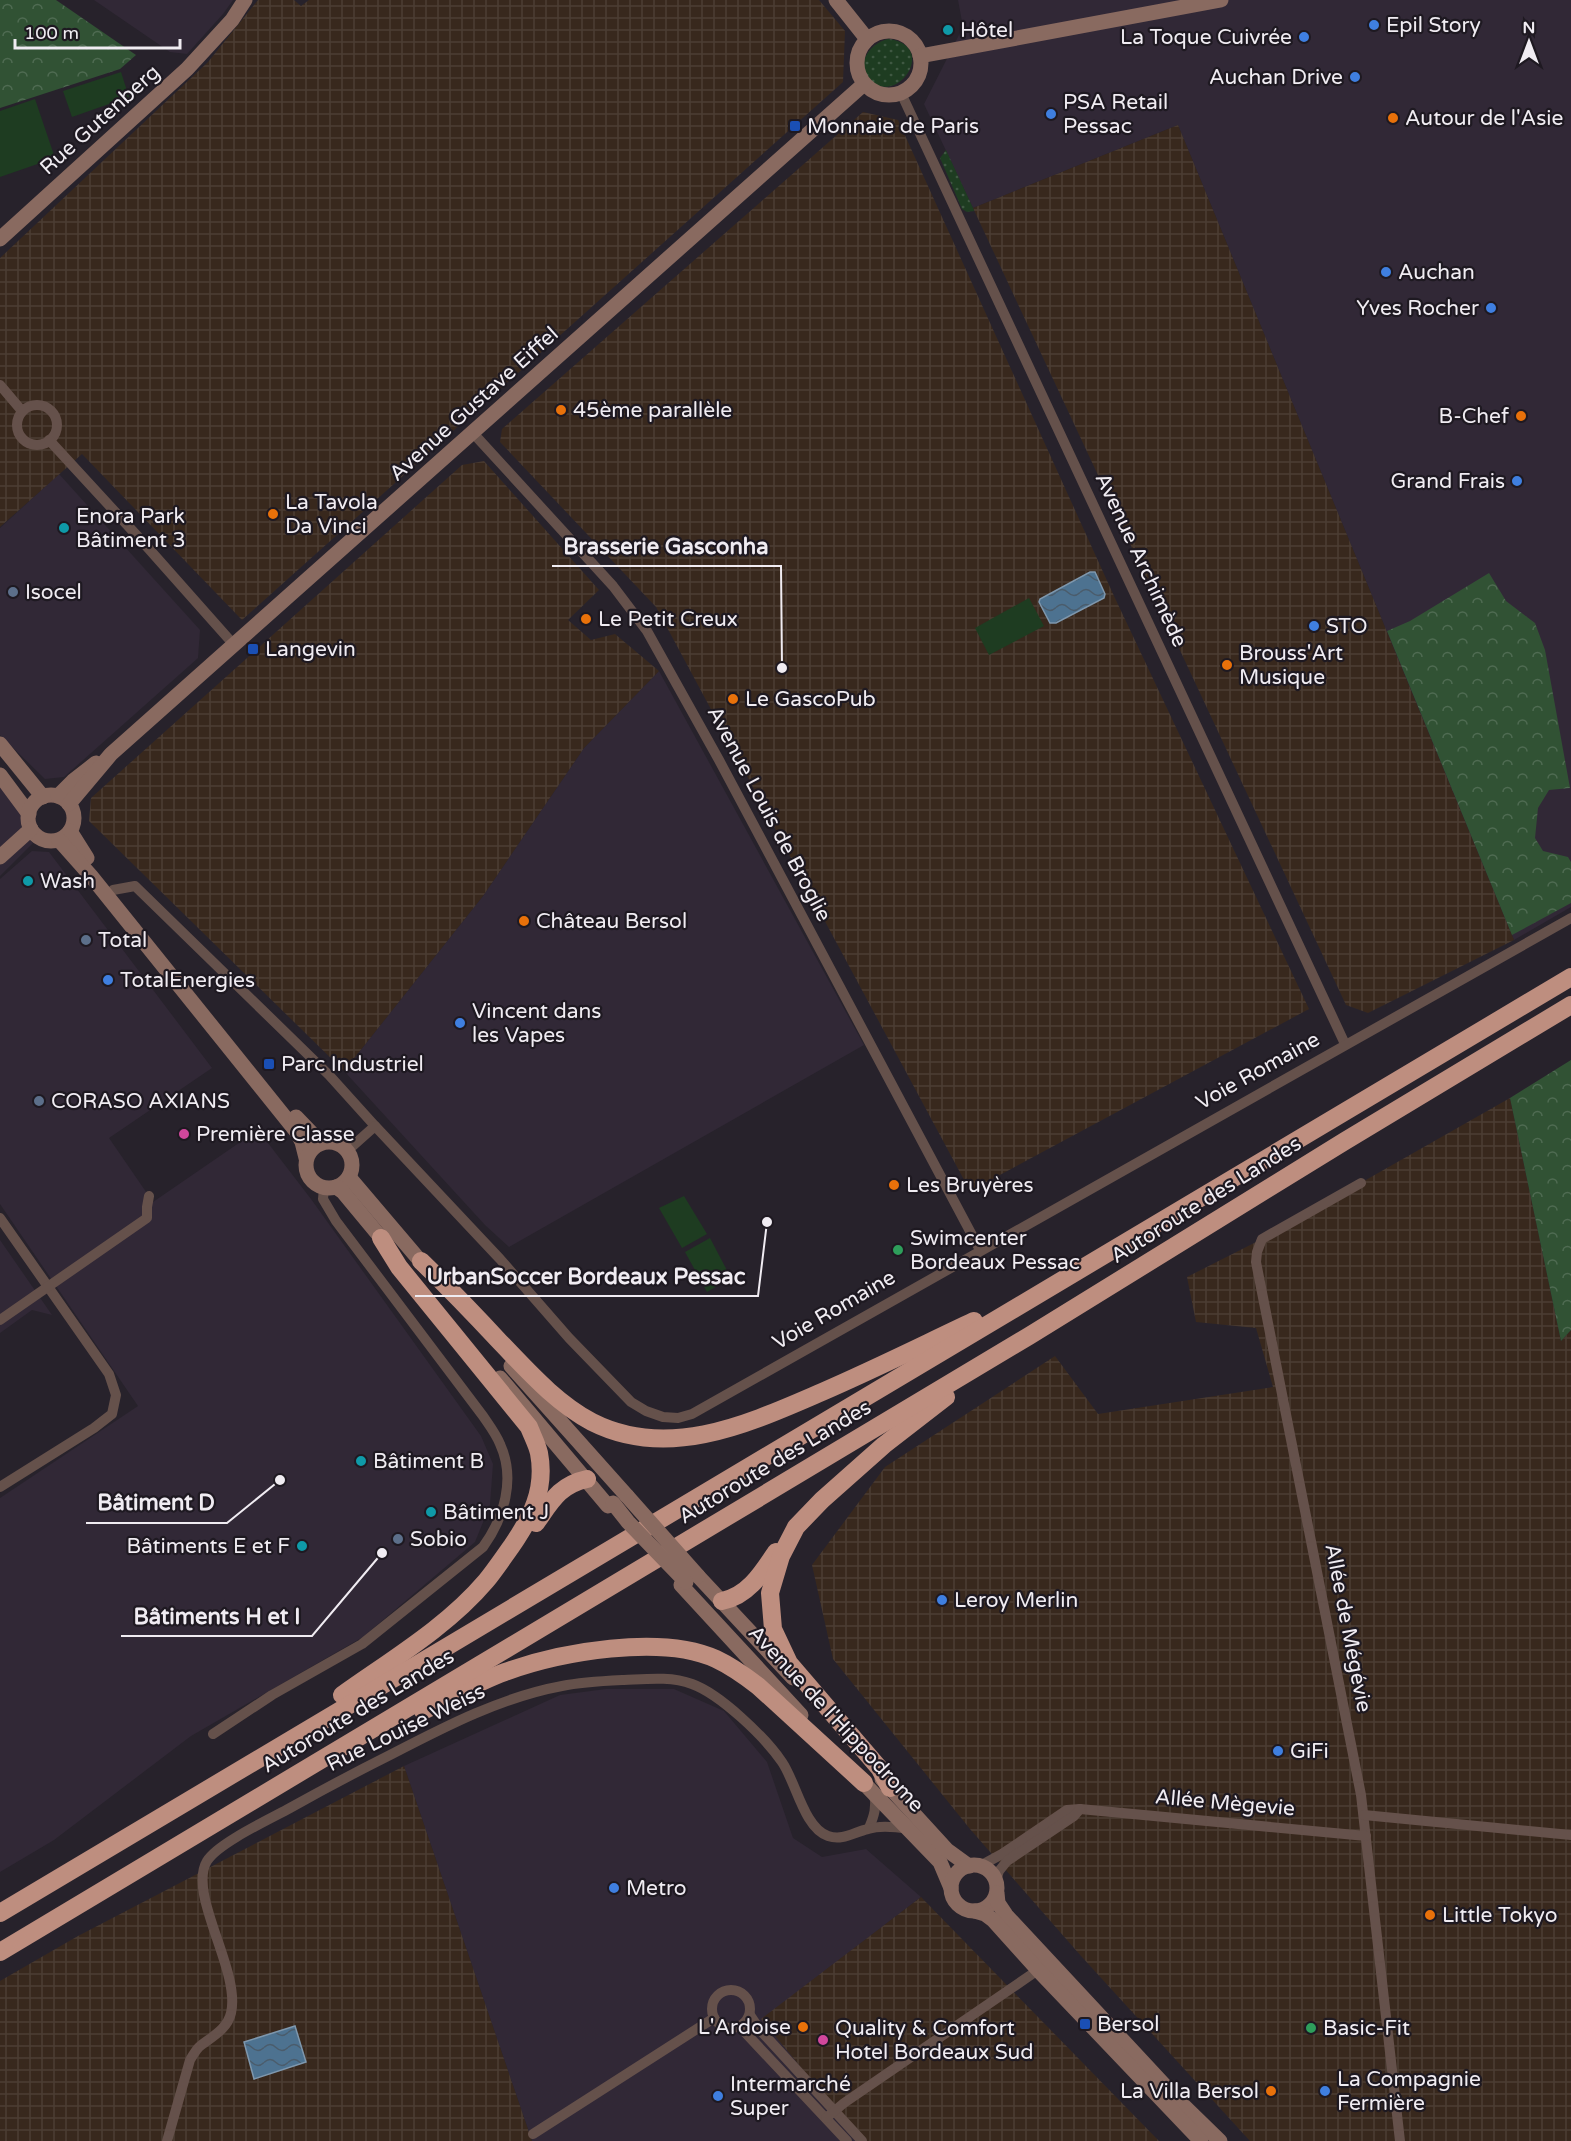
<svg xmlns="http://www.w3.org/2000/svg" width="1571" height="2141" font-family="'Varela Round',sans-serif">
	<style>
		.built { fill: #312836 }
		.industrial { fill: url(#industrial-grid) }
		.grass { fill: url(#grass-dots) }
		.forest { fill: url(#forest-crowns) }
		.pitch { fill: #1e3c21 }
		.water { fill: url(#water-waves); stroke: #7e97ad; stroke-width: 1.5 }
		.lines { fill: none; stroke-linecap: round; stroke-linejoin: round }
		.street { stroke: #65514b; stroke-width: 10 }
		.secondary { stroke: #896a60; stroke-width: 15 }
		.highway { stroke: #be8e7f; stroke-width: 18 }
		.secondary-bridge { stroke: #896a60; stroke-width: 15 }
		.shop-dot { fill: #3f7fe0; stroke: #1e1921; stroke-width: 2 }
		.culture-dot { fill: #0f9aa8; stroke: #1e1921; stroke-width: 2 }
		.food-dot { fill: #e8710a; stroke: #1e1921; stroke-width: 2 }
		.transit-dot { fill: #1a4fb4; stroke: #1e1921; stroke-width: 2 }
		.service-dot { fill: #5c6f8a; stroke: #1e1921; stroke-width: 2 }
		.hotel-dot { fill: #d1479c; stroke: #1e1921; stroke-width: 2 }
		.leisure-dot { fill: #2e9e5b; stroke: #1e1921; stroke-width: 2 }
		.labels { text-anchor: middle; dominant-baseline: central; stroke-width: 4.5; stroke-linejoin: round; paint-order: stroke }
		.poi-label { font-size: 21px; fill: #f0ecf2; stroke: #1e1921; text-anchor: start }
		.street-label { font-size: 21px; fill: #f0ecf2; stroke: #1e1921 }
		.leader { fill: none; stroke: #f0ecf2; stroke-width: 2 }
		.callout-dot { fill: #f0ecf2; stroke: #1e1921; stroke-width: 2 }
		.callout-label { font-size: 22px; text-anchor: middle; font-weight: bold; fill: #f0ecf2; stroke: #1e1921; stroke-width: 4.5; stroke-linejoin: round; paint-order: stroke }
	</style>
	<defs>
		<pattern id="industrial-grid" width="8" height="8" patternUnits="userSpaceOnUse" patternTransform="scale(1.5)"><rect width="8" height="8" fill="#38281d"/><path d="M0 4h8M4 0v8" fill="none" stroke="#4b3d33"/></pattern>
		<pattern id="grass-dots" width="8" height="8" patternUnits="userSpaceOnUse" patternTransform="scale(1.5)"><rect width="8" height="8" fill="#1e3c21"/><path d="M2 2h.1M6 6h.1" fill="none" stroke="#3f5842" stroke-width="1.8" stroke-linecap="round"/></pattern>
		<pattern id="forest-crowns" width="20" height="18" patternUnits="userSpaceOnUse" patternTransform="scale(1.5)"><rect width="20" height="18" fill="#315234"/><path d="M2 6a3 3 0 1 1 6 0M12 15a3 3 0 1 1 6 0" fill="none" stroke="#4f6b52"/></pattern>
		<pattern id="water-waves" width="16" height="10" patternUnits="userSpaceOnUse" patternTransform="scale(1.5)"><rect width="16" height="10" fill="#4d7290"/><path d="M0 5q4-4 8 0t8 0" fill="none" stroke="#4a5c6c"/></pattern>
	</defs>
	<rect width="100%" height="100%" fill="#27222b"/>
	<g class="built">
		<path d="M 94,0 L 233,0 L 223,14 L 187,54 L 170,52 Z"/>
		<path d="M 958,0 L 1571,0 L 1571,907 L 1514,940 L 1178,125 L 973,208 L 924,104 L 963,27 Z"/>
		<path d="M 59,474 L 200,630 L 198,658 L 64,777 L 45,779 L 0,735 L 0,528 Z"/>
		<path d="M 659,671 L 864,1045 L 509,1247 L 485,1225 L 344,1071 L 483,896 L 584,748 Z"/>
		<path d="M 0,784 L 23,808 L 21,831 L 33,843 L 0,876 Z"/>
		<path d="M 32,851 L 49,852 L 212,1068 L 109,1138 L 153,1202 L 258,1130 L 311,1199 L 481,1436 L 493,1464 L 490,1505 L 475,1542 L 363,1637 L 191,1736 L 54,1840 L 0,1872 L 0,1498 L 138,1406 L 0,1204 L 0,879 Z"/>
		<path d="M 0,1240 L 52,1315 L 32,1310 L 0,1333 Z"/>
		<path d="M 606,1689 L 674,1689 L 724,1711 L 767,1762 L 793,1838 L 822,1857 L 866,1849 L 921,1897 L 762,2019 L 862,2141 L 532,2141 L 404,1766 L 560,1695 Z"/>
	</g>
	<g class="industrial">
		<path d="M 258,0 L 294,0 L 301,6 L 309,0 L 819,0 L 845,31 L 843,82 L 242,620 L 82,454 L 0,527 L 0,258 L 208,62 Z"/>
		<path d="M 863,112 L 898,120 L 1114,596 L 1309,1009 L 970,1191 L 656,607 L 500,442 L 502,429 Z"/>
		<path d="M 1178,125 L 1514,940 L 1368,1013 L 1346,1005 L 973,208 Z"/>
		<path d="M 484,461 L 599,590 L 568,620 L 591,640 L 615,634 L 659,671 L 584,748 L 483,896 L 344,1071 L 89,821 L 91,798 L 462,465 Z"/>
		<path d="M 1510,1098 L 1561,1341 L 1571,1330 L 1571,2141 L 1250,2141 L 1081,1956 L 970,1829 L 833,1659 L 812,1565 L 885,1467 L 1055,1356 L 1098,1414 L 1273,1387 L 1256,1328 L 1196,1322 L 1187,1277 L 1262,1239 Z"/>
		<path d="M 404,1766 L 532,2141 L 0,2141 L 0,1981 L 78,1936 Z"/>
		<path d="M 921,1897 L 1159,2141 L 862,2141 L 761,2019 Z"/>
	</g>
	<g class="grass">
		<path d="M 888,39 C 939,45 898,107 870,80 C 854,65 870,43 888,39 Z"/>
		<path d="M 946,150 L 973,208 L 974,211 L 967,212 L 962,209 L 940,158 Z"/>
	</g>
	<g class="forest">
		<path d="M 0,0 L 56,0 L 136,55 L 120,69 L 0,108 Z"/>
		<path d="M 1489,573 L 1506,601 L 1535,623 L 1545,650 L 1570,788 L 1549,790 L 1538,808 L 1535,838 L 1543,851 L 1568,857 L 1571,862 L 1571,903 L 1512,935 L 1387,631 L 1410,621 Z"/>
		<path d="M 1571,1060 L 1571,1330 L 1561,1341 L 1510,1098 Z"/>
	</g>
	<g class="pitch">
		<path d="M 121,72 L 129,97 L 72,117 L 63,91 Z"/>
		<path d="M 35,99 L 55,158 L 0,177 L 0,111 Z"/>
		<path d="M 1029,598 L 1044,626 L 989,655 L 975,628 Z"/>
		<path d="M 684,1196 L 707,1234 L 682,1248 L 659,1208 Z"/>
		<path d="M 710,1238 L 731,1278 L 707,1292 L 685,1252 Z"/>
	</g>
	<g class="water">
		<path d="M 1090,572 L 1095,572 L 1105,594 L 1104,598 L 1056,623 L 1050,623 L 1039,602 L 1040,599 Z"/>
		<path d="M 295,2026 L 306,2062 L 254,2079 L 244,2042 Z"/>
	</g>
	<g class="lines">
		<g class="street">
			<path d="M 901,93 L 1345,1044"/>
			<path d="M 0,385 L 22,411"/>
			<circle cx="37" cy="425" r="20"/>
			<path d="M 473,433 L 613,586 L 647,631 L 719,760 L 980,1250"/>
			<path d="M 49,440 L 141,540 L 235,646"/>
			<path d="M 113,890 L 135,886 L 329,1075 L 375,1126"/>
			<path d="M 347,1151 L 375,1126 L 500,1259 L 569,1338 L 631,1402 L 646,1411 L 663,1417 L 678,1418 L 692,1414 L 1571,918"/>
			<path d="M 1361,1183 L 1262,1239 L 1257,1252 L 1256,1262 L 1361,1795 L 1400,2141"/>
			<path d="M 0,1218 L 109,1374 L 116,1395 L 112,1414 L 94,1428 L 0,1487"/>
			<path d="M 0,1320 L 147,1218 L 147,1207 L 149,1196"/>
			<path d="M 213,1734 L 272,1695 L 362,1644 L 483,1547 C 504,1518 516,1479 500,1444 C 496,1434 489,1425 483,1416 L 336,1221 L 323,1199 L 324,1188"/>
			<path d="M 1364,1815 L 1571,1835"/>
			<path d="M 869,1828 C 874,1816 877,1807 874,1794"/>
			<path d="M 980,1866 L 1002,1854 L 1067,1810 L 1080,1809 L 1366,1836"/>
			<path d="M 996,1880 L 999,1871 L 1007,1861 L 1074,1816 L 1080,1809"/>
			<circle cx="731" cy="2009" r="19"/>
			<path d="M 750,2015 L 760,2030 L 862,2141"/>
			<path d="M 740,2027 L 847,2141"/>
			<path d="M 826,2118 L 844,2103 L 1038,1970"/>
			<path d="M 533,2134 L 714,2018"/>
			<path d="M 167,2141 L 190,2060 C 193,2055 196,2050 199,2047 C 211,2037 227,2030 231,2013 C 241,1971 187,1894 207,1861 C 218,1843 270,1819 290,1808 C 324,1789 358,1771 392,1754 C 446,1726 502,1697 562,1686 C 582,1682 604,1681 624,1680 C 646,1679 671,1676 692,1684 C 720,1694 765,1737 782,1762 C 796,1782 804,1828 828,1836 C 843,1841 854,1832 868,1829 C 880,1825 897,1827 909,1829"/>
		</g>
		<g class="secondary">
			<path d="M 836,0 L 867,39"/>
			<circle cx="889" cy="63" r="32"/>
			<path d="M 920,56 L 1221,0"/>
			<path d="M 0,239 L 187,69 L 232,20 L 245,0"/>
			<path d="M 0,744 L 43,797"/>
			<path d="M 0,775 L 29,814"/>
			<circle cx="51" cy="818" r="23"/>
			<path d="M 58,796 L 73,781 L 96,763"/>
			<path d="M 69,804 L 111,754 L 864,84"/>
			<path d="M 70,831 L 87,858"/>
			<path d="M 59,840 L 91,876 L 296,1131 L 302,1142 L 306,1158"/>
			<path d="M 0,857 L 31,829"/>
			<path d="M 296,1117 L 321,1143"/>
			<circle cx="329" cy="1165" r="23"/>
			<path d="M 349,1177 L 428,1270"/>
			<path d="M 336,1187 L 343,1192 L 387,1245"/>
			<path d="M 511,1366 L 627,1496"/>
			<path d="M 500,1378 L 608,1506"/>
			<path d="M 698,1576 L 793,1678"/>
			<path d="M 681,1585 L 801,1715"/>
			<path d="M 856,1775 L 940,1862 L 951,1888"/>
			<path d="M 882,1779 L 947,1850 L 969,1866"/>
			<circle cx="974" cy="1888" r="23"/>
			<path d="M 997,1893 L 998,1903 L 1006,1915 L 1182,2104 L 1220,2141"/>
			<path d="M 975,1911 L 985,1914 L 993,1920 L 1038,1970 L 1201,2141"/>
		</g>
		<g class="highway">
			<path d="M 421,1261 C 448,1287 474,1314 500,1342 C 528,1371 556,1403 592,1422 C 669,1461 750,1423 822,1392 C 873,1370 923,1345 974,1321"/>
			<path d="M 536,1523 C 551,1502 559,1485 587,1479"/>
			<path d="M 722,1601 C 748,1596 762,1573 776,1552"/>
			<path d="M 342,1695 C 391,1660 447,1627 486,1581 C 495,1570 503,1558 511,1547 C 531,1518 546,1490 539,1453 C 537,1444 532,1435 529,1427 L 399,1267 L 381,1238"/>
			<path d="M 423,1711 C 450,1698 477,1682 505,1672 C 560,1652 661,1634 716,1659 C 731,1666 745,1676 758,1686 L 864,1783"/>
			<path d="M 890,1788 L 880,1769 L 789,1663 L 773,1629 L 770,1593 L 781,1556 L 796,1527 L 822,1500 L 884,1445 L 946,1397"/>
			<path d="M 0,1913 L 1571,977"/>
			<path d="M 0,1952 L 1029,1336 L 1345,1141 L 1571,1005"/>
		</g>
		<g class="secondary-bridge">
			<path d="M 627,1496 L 698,1576"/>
			<path d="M 613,1503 L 628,1522 L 686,1582"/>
		</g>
	</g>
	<g class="shop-dot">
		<circle cx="1374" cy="25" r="6"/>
		<circle cx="1304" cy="37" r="6"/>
		<circle cx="1355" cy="77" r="6"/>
		<circle cx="1051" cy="114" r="6"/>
		<circle cx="1386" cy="272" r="6"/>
		<circle cx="1491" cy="308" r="6"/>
		<circle cx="1517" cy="481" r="6"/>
		<circle cx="1314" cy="626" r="6"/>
		<circle cx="108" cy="980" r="6"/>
		<circle cx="460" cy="1023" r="6"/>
		<circle cx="942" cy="1600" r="6"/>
		<circle cx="1278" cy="1751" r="6"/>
		<circle cx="614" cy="1888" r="6"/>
		<circle cx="1325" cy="2091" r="6"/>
		<circle cx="718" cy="2096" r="6"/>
	</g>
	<g class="culture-dot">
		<circle cx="948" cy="30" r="6"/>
		<circle cx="64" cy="528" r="6"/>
		<circle cx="28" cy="881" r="6"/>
		<circle cx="361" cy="1461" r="6"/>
		<circle cx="431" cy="1512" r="6"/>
		<circle cx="302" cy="1546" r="6"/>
	</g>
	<g class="food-dot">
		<circle cx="1393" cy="118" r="6"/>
		<circle cx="561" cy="410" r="6"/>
		<circle cx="1521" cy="416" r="6"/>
		<circle cx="273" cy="514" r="6"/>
		<circle cx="586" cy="619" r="6"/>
		<circle cx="1227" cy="665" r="6"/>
		<circle cx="733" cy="699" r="6"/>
		<circle cx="524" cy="921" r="6"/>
		<circle cx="894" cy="1185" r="6"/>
		<circle cx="1430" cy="1915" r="6"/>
		<circle cx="803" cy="2027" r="6"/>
		<circle cx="1271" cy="2091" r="6"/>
	</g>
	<g class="transit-dot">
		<rect x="789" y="120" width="12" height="12" rx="3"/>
		<rect x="247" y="643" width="12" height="12" rx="3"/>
		<rect x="263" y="1058" width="12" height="12" rx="3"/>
		<rect x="1079" y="2018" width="12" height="12" rx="3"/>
	</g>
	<g class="service-dot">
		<circle cx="13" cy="592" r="6"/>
		<circle cx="86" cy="940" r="6"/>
		<circle cx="39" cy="1101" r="6"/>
		<circle cx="398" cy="1539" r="6"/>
	</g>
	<g class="hotel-dot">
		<circle cx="184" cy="1134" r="6"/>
		<circle cx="823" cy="2040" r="6"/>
	</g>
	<g class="leisure-dot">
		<circle cx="898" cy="1250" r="6"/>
		<circle cx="1311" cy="2028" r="6"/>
	</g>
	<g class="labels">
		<g class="poi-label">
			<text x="1386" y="25">Epil Story</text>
			<text x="960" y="30">Hôtel</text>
			<text x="1292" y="37" text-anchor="end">La Toque Cuivrée</text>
			<text x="1343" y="77" text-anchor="end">Auchan Drive</text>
			<text x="1063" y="102">PSA Retail<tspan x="1063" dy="24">Pessac</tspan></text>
			<text x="1405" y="118">Autour de l'Asie</text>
			<text x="807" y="126">Monnaie de Paris</text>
			<text x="1398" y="272">Auchan</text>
			<text x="1479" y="308" text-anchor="end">Yves Rocher</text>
			<text x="573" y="410">45ème parallèle</text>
			<text x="1509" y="416" text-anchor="end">B-Chef</text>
			<text x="1505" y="481" text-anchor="end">Grand Frais</text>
			<text x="285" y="502">La Tavola<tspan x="285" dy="24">Da Vinci</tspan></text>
			<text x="76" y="516">Enora Park<tspan x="76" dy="24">Bâtiment 3</tspan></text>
			<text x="25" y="592">Isocel</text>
			<text x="598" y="619">Le Petit Creux</text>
			<text x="1326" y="626">STO</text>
			<text x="265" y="649">Langevin</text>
			<text x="1239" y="653">Brouss'Art<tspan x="1239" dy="24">Musique</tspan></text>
			<text x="745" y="699">Le GascoPub</text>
			<text x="40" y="881">Wash</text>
			<text x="536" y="921">Château Bersol</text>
			<text x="98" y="940">Total</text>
			<text x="120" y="980">TotalEnergies</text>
			<text x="472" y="1011">Vincent dans<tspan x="472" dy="24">les Vapes</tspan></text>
			<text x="281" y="1064">Parc Industriel</text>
			<text x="51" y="1101">CORASO AXIANS</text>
			<text x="196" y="1134">Première Classe</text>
			<text x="906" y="1185">Les Bruyères</text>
			<text x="910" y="1238">Swimcenter<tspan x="910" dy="24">Bordeaux Pessac</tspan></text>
			<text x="373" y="1461">Bâtiment B</text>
			<text x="443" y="1512">Bâtiment J</text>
			<text x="410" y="1539">Sobio</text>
			<text x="290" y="1546" text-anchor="end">Bâtiments E et F</text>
			<text x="954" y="1600">Leroy Merlin</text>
			<text x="1290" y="1751">GiFi</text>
			<text x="626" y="1888">Metro</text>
			<text x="1442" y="1915">Little Tokyo</text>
			<text x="1097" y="2024">Bersol</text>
			<text x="791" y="2027" text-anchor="end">L'Ardoise</text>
			<text x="835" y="2028">Quality &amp; Comfort<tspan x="835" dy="24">Hotel Bordeaux Sud</tspan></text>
			<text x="1323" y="2028">Basic-Fit</text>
			<text x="1337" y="2079">La Compagnie<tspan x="1337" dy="24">Fermière</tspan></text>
			<text x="730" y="2084">Intermarché<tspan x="730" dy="24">Super</tspan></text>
			<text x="1259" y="2091" text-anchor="end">La Villa Bersol</text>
		</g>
		<g class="street-label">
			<text transform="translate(100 120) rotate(-42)">Rue Gutenberg</text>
			<text transform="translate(474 404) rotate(-42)">Avenue Gustave Eiffel</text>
			<text transform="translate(1141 560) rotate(65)">Avenue Archimède</text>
			<text transform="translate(769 814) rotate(62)">Avenue Louis de Broglie</text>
			<text transform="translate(1258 1071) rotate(-29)">Voie Romaine</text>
			<text transform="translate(1206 1200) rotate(-32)">Autoroute des Landes</text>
			<text transform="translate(834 1310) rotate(-30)">Voie Romaine</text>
			<text transform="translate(775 1462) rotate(-31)">Autoroute des Landes</text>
			<text transform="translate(1348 1628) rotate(79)">Allée de Mégévie</text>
			<text transform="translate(358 1711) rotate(-31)">Autoroute des Landes</text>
			<text transform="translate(836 1719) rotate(47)">Avenue de l'Hippodrome</text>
			<text transform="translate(406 1728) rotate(-26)">Rue Louise Weiss</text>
			<text transform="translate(1225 1803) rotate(5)">Allée Mègevie</text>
		</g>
	</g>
	<path class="leader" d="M782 668L781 566H552M767 1222L758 1296H415M280 1480L227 1523H86M382 1553L312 1636H121"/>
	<g class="callout-dot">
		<circle cx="782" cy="668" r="6"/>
		<circle cx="767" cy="1222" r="6"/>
		<circle cx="280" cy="1480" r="6"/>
		<circle cx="382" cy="1553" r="6"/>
	</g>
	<g class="callout-label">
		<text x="666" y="554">Brasserie Gasconha</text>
		<text x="586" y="1284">UrbanSoccer Bordeaux Pessac</text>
		<text x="156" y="1510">Bâtiment D</text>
		<text x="217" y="1624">Bâtiments H et I</text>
	</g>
	<g transform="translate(1529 42)" stroke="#1e1921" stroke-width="4.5" paint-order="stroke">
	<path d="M0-4.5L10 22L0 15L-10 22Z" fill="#f0ecf2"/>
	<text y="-9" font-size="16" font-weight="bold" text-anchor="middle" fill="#f0ecf2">N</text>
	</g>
	<path d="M15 39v9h165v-9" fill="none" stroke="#f0ecf2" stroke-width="3"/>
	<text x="24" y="39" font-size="18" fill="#f0ecf2" stroke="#1e1921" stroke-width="4.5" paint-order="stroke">100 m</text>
</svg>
